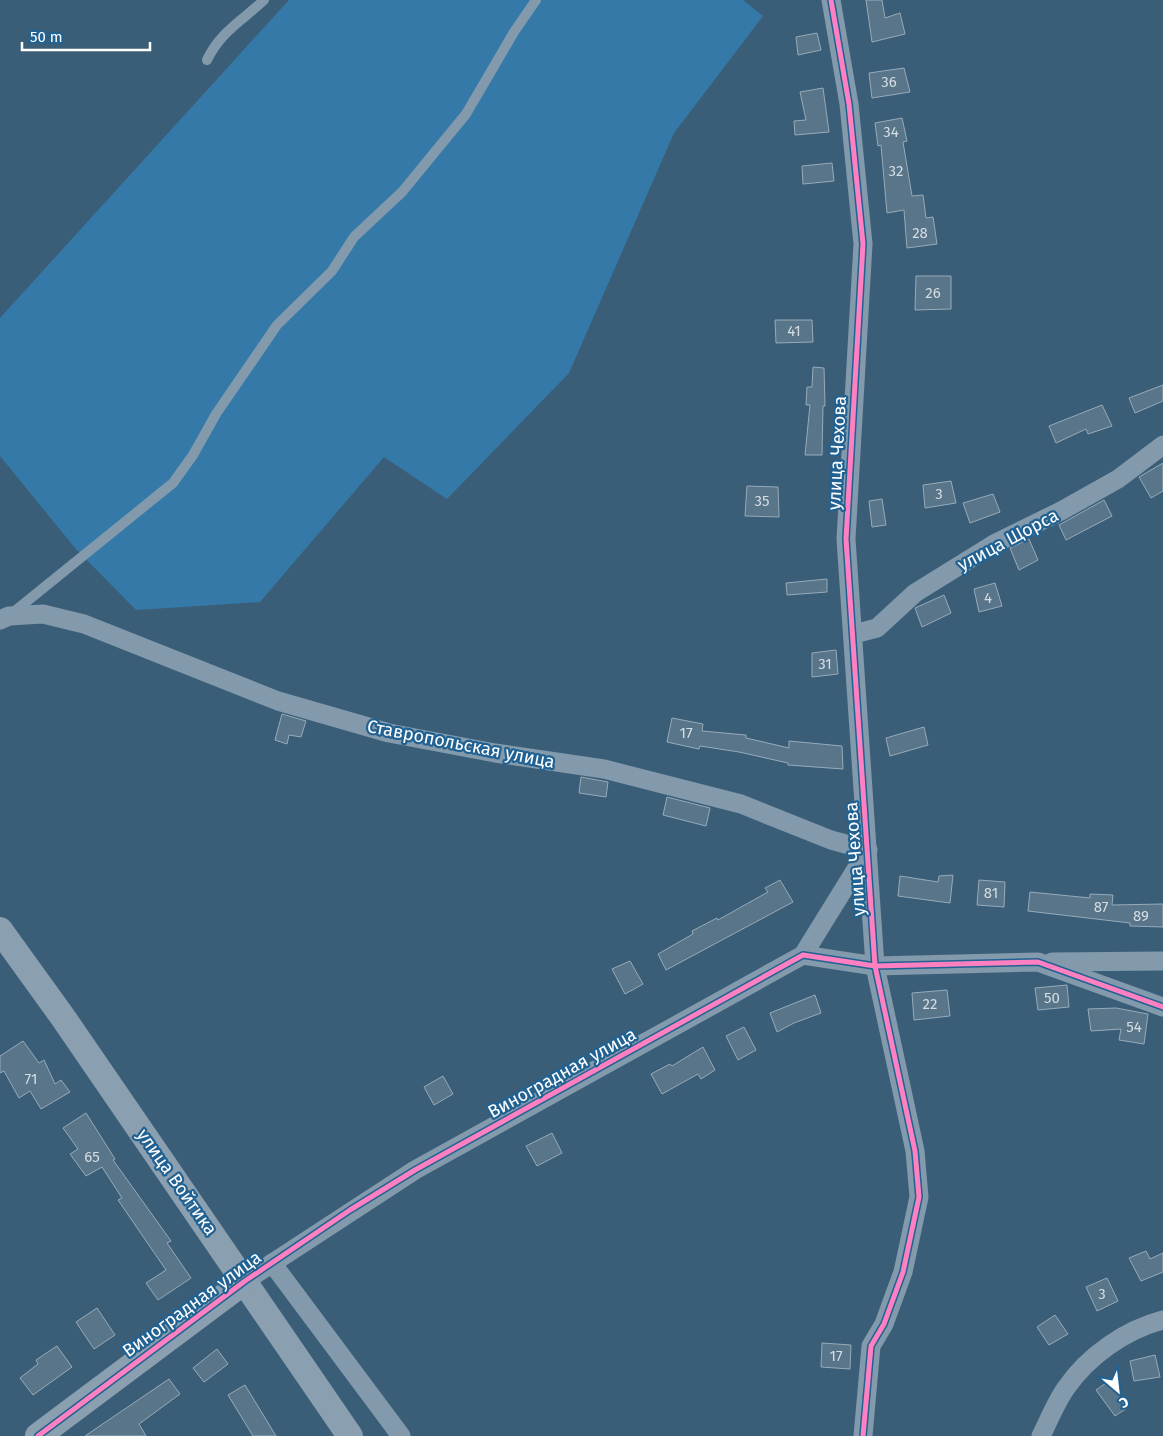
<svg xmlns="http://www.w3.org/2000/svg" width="1163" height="1436" font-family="'Fira Sans',sans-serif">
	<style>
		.green { fill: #3579a8 }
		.building { fill: #587589; stroke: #97abb9 }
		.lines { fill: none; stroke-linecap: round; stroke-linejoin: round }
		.lane { stroke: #829aab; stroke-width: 10 }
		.street { stroke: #829aab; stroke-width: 19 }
		.secondary { stroke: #8a9faf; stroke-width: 26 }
		.cycleway-casing { stroke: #216292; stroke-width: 8 }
		.cycleway { stroke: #ff80c0; stroke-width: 5 }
		.labels { text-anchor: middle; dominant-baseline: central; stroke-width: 4.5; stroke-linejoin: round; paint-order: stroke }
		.number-label { font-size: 15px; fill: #d5dce2 }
		.street-label { font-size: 18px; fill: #fff; stroke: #216292 }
	</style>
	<rect width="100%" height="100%" fill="#3b5e78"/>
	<path class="green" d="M 289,0 L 743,0 L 763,16 L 674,133 L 569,373 L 447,499 L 384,457 L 260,602 L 136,610 L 75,548 L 0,456 L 0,318 Z"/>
	<g class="building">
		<path d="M 866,0 L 882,0 L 885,18 L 900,13 L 905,34 L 872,42 Z"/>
		<path d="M 817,33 L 821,50 L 798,55 L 796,37 Z"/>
		<path d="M 904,68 L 910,92 L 872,98 L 869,73 Z"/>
		<path d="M 823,88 L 829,132 L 795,135 L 794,121 L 806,120 L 800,92 Z"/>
		<path d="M 902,118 L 907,141 L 903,142 L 912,196 L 923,195 L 926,218 L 933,217 L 937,244 L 907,248 L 904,210 L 887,213 L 881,145 L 878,146 L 875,123 Z"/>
		<path d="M 832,163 L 834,181 L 803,184 L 802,166 Z"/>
		<path d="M 916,276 L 951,276 L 951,309 L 915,310 Z"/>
		<path d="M 775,320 L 812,320 L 813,342 L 776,343 Z"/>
		<path d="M 813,367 L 824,368 L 825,406 L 823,406 L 822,455 L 805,455 L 810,405 L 806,405 L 807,387 L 812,387 Z"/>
		<path d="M 1163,385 L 1163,401 L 1135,413 L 1129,398 Z"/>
		<path d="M 1102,405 L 1112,426 L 1088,434 L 1086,429 L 1056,443 L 1049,426 Z"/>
		<path d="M 1163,463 L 1163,491 L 1151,498 L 1139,477 Z"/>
		<path d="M 951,481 L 956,503 L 925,508 L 923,485 Z"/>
		<path d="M 747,486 L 778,487 L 779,517 L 745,516 Z"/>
		<path d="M 993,494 L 1000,512 L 970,523 L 963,503 Z"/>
		<path d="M 882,499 L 886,525 L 872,527 L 869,501 Z"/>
		<path d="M 1104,500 L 1112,516 L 1066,540 L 1059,525 Z"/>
		<path d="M 1029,539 L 1038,560 L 1019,570 L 1010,548 Z"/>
		<path d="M 827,579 L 827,592 L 787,595 L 786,583 Z"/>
		<path d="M 995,583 L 1002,606 L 979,612 L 974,589 Z"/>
		<path d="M 944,595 L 951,613 L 922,627 L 915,608 Z"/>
		<path d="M 836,650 L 838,674 L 812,677 L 812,653 Z"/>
		<path d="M 282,714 L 306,721 L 301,737 L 289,735 L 287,744 L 275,740 Z"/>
		<path d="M 672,718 L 703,724 L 702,731 L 746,735 L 746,738 L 789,748 L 789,741 L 842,746 L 843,769 L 788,765 L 788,763 L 739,752 L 700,746 L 699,749 L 667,742 Z"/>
		<path d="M 924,727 L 928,745 L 890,756 L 886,738 Z"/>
		<path d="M 581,777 L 608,782 L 606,797 L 579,793 Z"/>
		<path d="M 667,797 L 710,808 L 706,826 L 663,815 Z"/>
		<path d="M 953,875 L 950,903 L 898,896 L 900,876 L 938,882 L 939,876 Z"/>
		<path d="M 780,880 L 793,902 L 666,970 L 658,954 L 693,934 L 692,931 L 717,918 L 718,920 L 768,892 L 765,888 Z"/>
		<path d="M 979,880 L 1005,882 L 1004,907 L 977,905 Z"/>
		<path d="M 1030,892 L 1090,898 L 1090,894 L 1113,895 L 1112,905 L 1163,904 L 1163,927 L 1130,926 L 1130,923 L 1028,911 Z"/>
		<path d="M 630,961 L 643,984 L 625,994 L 612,969 Z"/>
		<path d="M 1067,985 L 1069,1007 L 1038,1010 L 1035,988 Z"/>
		<path d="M 947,990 L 950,1016 L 914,1020 L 912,993 Z"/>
		<path d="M 815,995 L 821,1013 L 794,1023 L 777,1032 L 770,1013 Z"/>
		<path d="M 1116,1008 L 1148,1014 L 1144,1044 L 1119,1040 L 1121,1029 L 1091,1031 L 1088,1009 Z"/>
		<path d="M 744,1027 L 756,1050 L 738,1060 L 726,1036 Z"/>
		<path d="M 23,1041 L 39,1063 L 44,1060 L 55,1084 L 61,1080 L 70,1092 L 41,1109 L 30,1091 L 19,1098 L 4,1071 L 0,1073 L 0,1056 Z"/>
		<path d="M 703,1047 L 715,1070 L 701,1079 L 698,1074 L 662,1094 L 651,1074 L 670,1064 L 672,1066 Z"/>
		<path d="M 443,1076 L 453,1094 L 434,1105 L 424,1087 Z"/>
		<path d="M 86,1113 L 115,1159 L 113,1160 L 171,1241 L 167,1243 L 191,1278 L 158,1300 L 146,1283 L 166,1270 L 118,1200 L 122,1198 L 102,1167 L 86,1176 L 70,1154 L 78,1149 L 63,1128 Z"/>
		<path d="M 552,1133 L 562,1153 L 537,1166 L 526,1146 Z"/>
		<path d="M 1146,1251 L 1150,1259 L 1163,1253 L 1163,1272 L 1141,1281 L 1129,1258 Z"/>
		<path d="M 1107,1278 L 1118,1301 L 1097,1311 L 1086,1287 Z"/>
		<path d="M 97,1308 L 115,1335 L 94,1349 L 76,1322 Z"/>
		<path d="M 1055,1315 L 1068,1334 L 1049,1345 L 1037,1327 Z"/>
		<path d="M 822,1343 L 851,1345 L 850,1369 L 821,1367 Z"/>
		<path d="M 57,1346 L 72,1367 L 33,1395 L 20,1378 L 38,1364 L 36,1360 Z"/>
		<path d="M 217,1349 L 228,1364 L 204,1382 L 193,1368 Z"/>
		<path d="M 1155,1355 L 1160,1377 L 1134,1381 L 1130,1361 Z"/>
		<path d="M 169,1379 L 180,1394 L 139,1424 L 146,1436 L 85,1436 Z"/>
		<path d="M 1109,1381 L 1127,1408 L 1115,1416 L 1096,1390 Z"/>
		<path d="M 245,1385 L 276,1436 L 253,1436 L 228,1395 Z"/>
	</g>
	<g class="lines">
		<g class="lane">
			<path d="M 207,60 C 221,31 242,21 264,0"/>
			<path d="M 10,615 L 173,483 L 193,455 L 216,414 L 277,325 L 332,271 L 354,237 L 402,192 L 466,114 L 514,32 L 536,0"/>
		</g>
		<g class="street">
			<path d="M 831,0 L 849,104 L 863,244 L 846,539 L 875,966 L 915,1151 L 919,1197 L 903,1272 L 884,1324 L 871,1346 L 863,1436"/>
			<path d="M 0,620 L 9,616 L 43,614 L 84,624 L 278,701 L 389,733 L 495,753 L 604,769 L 741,804 L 831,840 L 868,850 L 803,955"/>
			<path d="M 854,634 L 877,628 L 915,593 L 994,544 L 1061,511 L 1118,479 L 1163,445"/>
			<path d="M 1052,962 L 1163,961"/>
			<path d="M 272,1263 L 401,1436"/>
			<path d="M 245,1281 L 415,1170 L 803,955 L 875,966 L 1038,962 L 1163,1007"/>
			<path d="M 1041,1436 C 1049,1420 1056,1402 1066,1388 C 1088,1356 1125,1330 1163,1320"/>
		</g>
		<g class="secondary">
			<path d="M 0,930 L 62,1016 L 350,1436"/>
			<path d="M 38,1436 L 245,1281"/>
		</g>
		<g class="cycleway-casing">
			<g id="cycleway">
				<path d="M 831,0 L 849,104 L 863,244 L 846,539 L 875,966 L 915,1151 L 919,1197 L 903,1272 L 884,1324 L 871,1346 L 863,1436"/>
				<path d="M 38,1436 L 245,1281 L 350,1210 L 415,1170 L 803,955 L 875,966 L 1038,962 L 1163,1007"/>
			</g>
		</g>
		<use href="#cycleway" class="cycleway"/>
	</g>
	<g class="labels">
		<g class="number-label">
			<text x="889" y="82">36</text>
			<text x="891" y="132">34</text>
			<text x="896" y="171">32</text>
			<text x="920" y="233">28</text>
			<text x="933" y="293">26</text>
			<text x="794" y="331">41</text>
			<text x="939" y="494">3</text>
			<text x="762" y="501">35</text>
			<text x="988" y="598">4</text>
			<text x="825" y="664">31</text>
			<text x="686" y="733">17</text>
			<text x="991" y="893">81</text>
			<text x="1101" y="907">87</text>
			<text x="1141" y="916">89</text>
			<text x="1052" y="998">50</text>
			<text x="930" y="1004">22</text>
			<text x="1134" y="1027">54</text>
			<text x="31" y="1079">71</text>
			<text x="92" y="1157">65</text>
			<text x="1102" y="1294">3</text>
			<text x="836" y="1356">17</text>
		</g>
		<g class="street-label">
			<text transform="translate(837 453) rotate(-87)">улица Чехова</text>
			<text transform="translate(1008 540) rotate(-28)">улица Щорса</text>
			<text transform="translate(461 744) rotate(11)">Ставропольская улица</text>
			<text transform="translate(855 859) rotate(-94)">улица Чехова</text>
			<text transform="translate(562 1073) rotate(-29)">Виноградная улица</text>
			<text transform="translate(177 1182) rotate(55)">улица Войтика</text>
			<text transform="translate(192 1304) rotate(-36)">Виноградная улица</text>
		</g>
	</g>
	<g transform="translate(1118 1391) rotate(152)" stroke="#216292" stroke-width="4" paint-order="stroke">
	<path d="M0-4L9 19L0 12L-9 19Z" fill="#ffffff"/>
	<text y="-8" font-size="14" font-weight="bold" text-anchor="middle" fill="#ffffff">С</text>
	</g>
	<path d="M22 42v8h128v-8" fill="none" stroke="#ffffff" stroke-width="2.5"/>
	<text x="30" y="42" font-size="15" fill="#ffffff" stroke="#216292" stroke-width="4" paint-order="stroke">50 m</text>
</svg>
